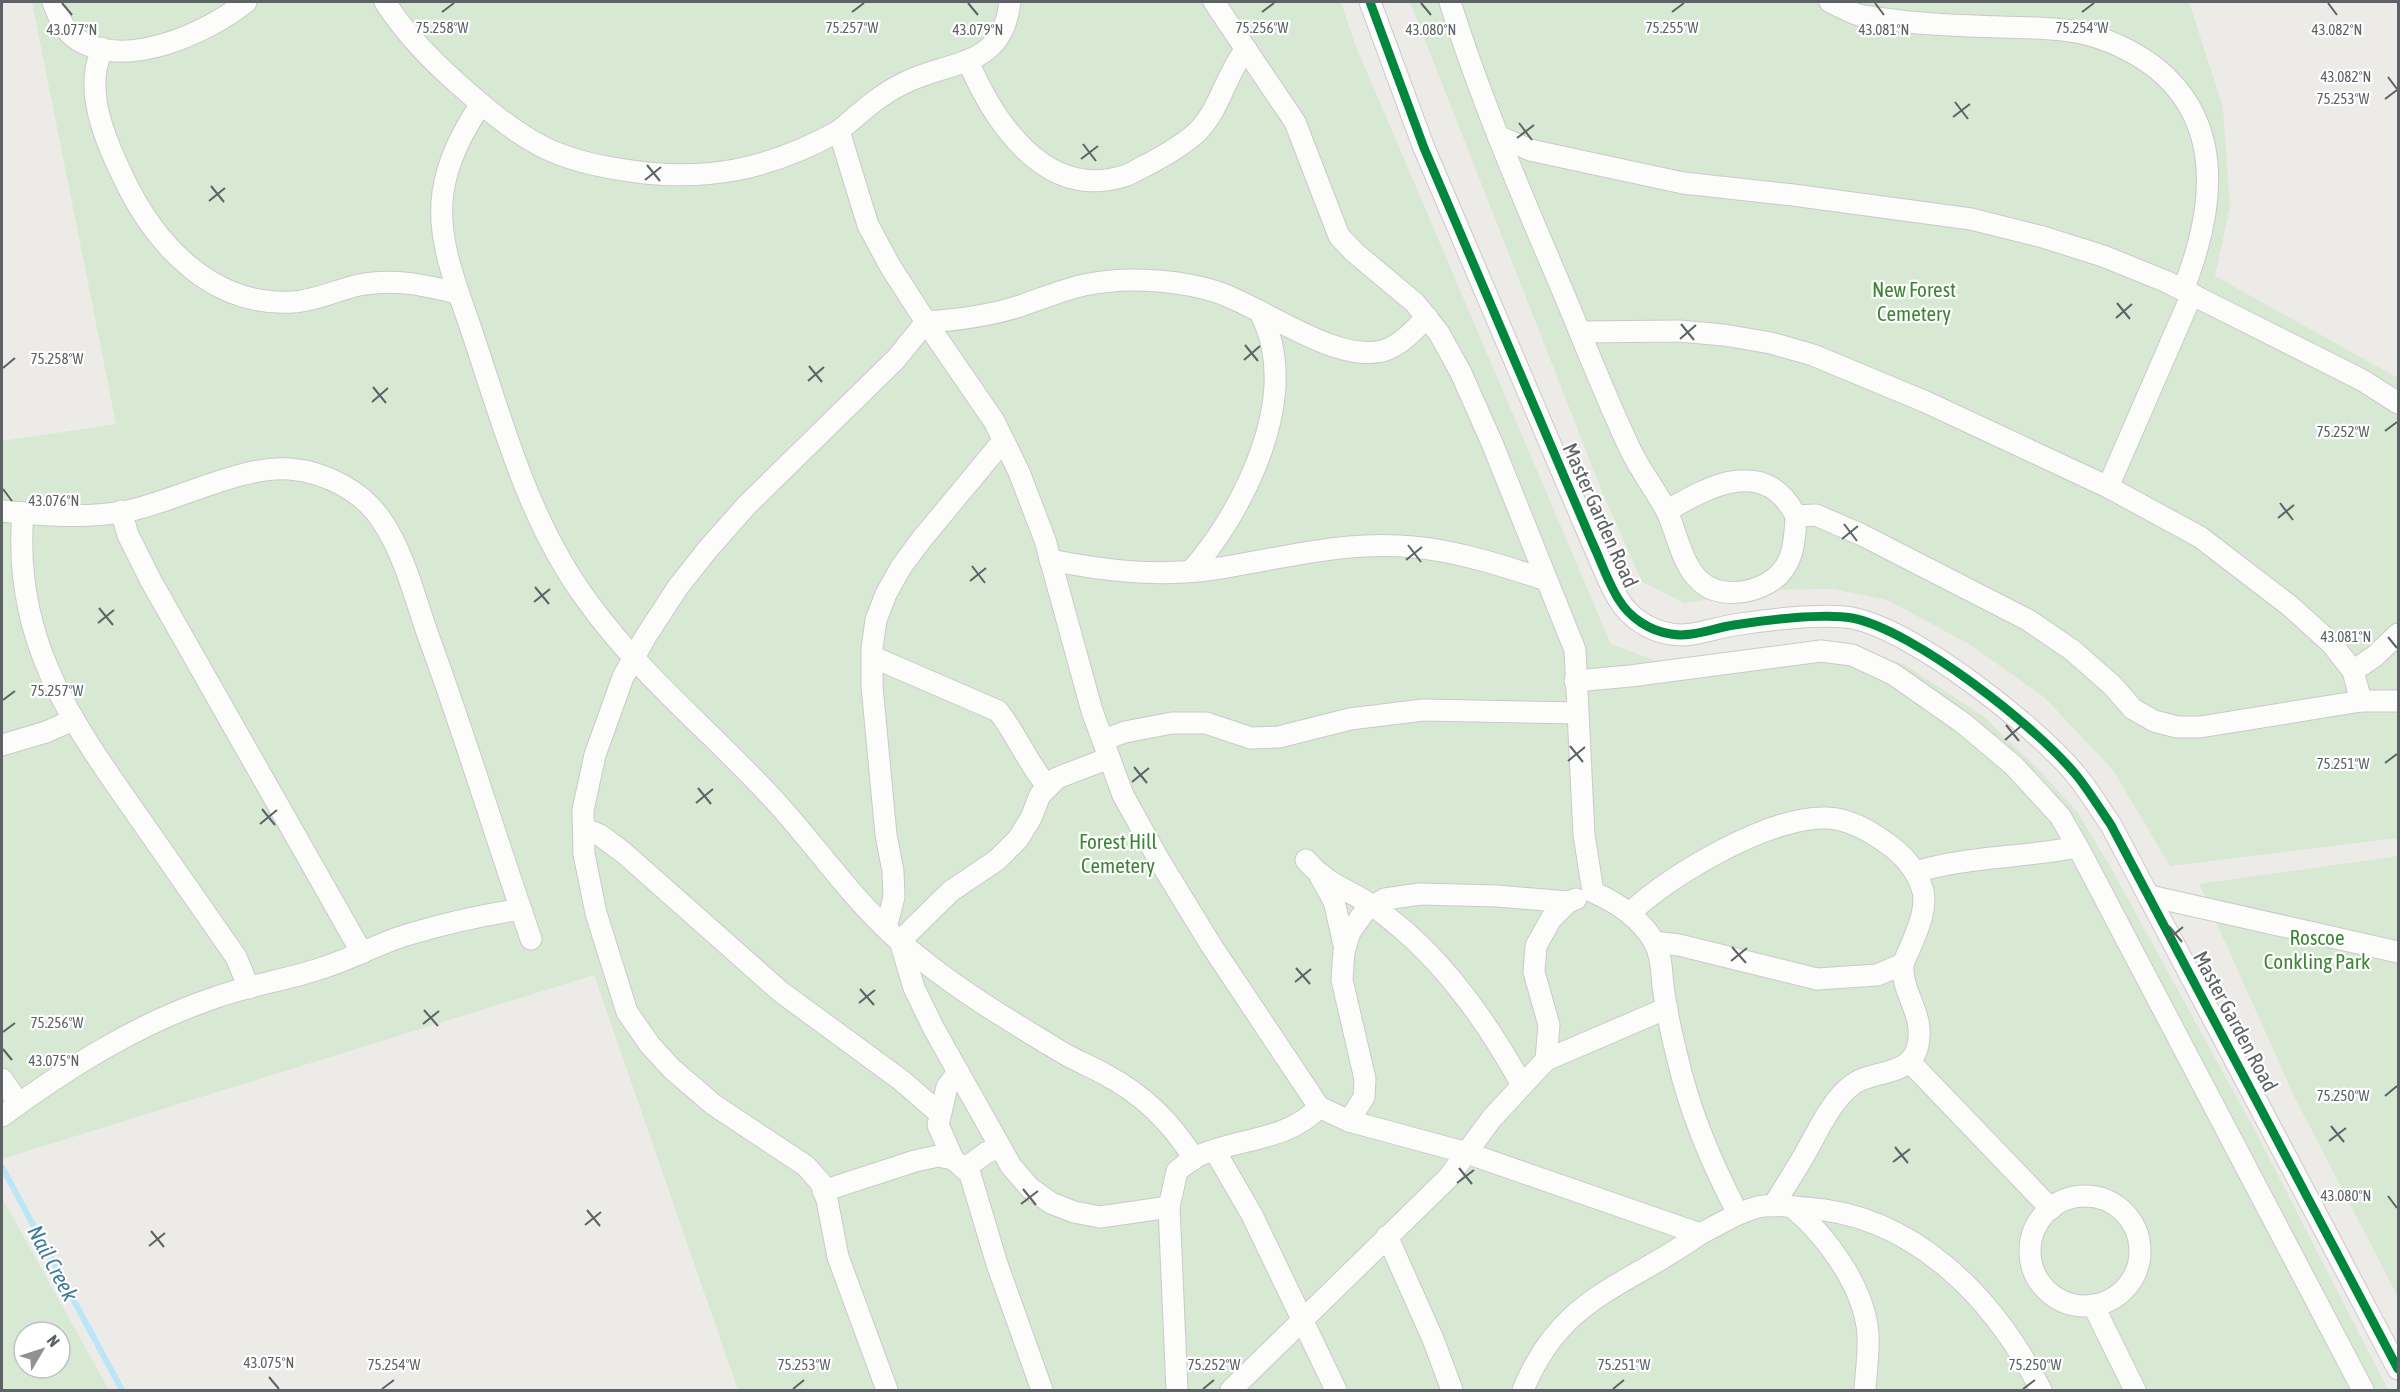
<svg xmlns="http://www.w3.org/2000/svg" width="2400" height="1392" font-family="'Asap Condensed',sans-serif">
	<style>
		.green { fill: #d8e9d3; fill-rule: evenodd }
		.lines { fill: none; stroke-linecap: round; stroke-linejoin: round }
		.stream { stroke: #bbe6f8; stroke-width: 6 }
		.minor-casing { stroke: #c9cac9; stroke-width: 23 }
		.minor { stroke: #fcfcfb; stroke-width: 21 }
		.cycleway-casing { stroke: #fff; stroke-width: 13 }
		.cycleway { stroke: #00873e; stroke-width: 9 }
		.ticks { fill: none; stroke: #5d6266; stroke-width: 2 }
		.labels { text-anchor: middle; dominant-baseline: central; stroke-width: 4.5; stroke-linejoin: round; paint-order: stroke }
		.park-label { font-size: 21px; fill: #3d8535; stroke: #fff }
		.street-label { font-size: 21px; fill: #5d6266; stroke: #fff }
		.water-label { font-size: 22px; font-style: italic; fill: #3c7ba0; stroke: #fff }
		.ticks-label { font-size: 15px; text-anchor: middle; fill: #5d6266; stroke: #fff; stroke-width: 4.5; stroke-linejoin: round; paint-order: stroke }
	</style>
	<rect width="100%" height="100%" fill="#edebe7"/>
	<g class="green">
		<path d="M 32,2 L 1341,2 L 1355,44 L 1611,644 L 1662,663 L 1822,642 L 1904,664 L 1983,716 L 2040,771 L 2078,813 L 2111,868 L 2259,1138 L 2388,1390 L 738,1390 L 594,975 L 2,1159 L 2,441 L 116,424 Z"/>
		<path d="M 1410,2 L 2189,2 L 2223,107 L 2230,207 L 2215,276 L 2398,378 L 2398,838 L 2170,866 L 2113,770 L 2044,697 L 1969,644 L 1887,600 L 1833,589 L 1770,590 L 1684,603 L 1642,582 L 1603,494 Z"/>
		<path d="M 2398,856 L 2398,1297 L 2295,1098 L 2199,884 Z"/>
		<path d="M 2,1198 L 109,1390 L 2,1390 ZM 24,1332 L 60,1332 L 60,1368 L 24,1368 Z"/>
	</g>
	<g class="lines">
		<path class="stream" d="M 2,1167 L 122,1390"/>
		<g class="minor-casing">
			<g id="minor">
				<path d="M 53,2 C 58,15 64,32 78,40 C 127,70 207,33 246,2"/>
				<path d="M 385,2 C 404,32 430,59 457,83 C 484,107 513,132 545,148 C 570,160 597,166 624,170 C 704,183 768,170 839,131"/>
				<path d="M 1010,2 C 1002,70 950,59 902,84 C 878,96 859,114 839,131 L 868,225 L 890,266 L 926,322 L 994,421 L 1019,472 L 1045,540 L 1092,711 L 1123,795 L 1159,860 L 1211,945 L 1319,1107 L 1349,1121 L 1467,1153 L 1700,1234 L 1738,1214 C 1710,1160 1689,1110 1676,1052 C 1671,1032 1667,1013 1664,993 C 1661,975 1663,956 1653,940 C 1639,917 1618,903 1593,892 L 1584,835 L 1575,650 L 1492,443 L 1461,373 L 1439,333 L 1415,303 L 1354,252 L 1339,236 L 1295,122 L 1214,2"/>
				<path d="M 1370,2 L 1424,148 L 1592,542 C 1601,561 1608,583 1619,600 C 1630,618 1650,631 1671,634 C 1690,638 1714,628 1734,625 C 1764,620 1823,613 1852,618 C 1914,630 2037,727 2077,776 C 2089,791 2100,809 2111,825 L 2398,1369"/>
				<path d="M 1450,2 C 1479,94 1517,184 1555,273 C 1581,333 1604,395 1632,453 C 1642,473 1657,492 1667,512 C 1677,533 1682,565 1700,581 C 1718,598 1749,594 1768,583 C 1793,569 1795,543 1796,516 L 1816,515 L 1862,535 L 2028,620 L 2072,650 L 2112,685 L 2133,709 L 2154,721 L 2177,727 L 2200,727 L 2361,701 L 2398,701"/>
				<path d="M 1830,2 C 1839,6 1849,12 1859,15 C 1872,18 1886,19 1900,21 C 1933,25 1966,26 2000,27 C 2027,28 2055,27 2082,33 C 2107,39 2131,50 2152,65 C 2227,122 2214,212 2183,290"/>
				<path d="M 102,48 C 100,55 97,63 96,70 C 90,106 109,148 124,179 C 156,246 213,307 293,302 C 315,301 337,290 359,285 C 393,278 424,285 457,293"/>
				<path d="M 968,61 C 994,122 1045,201 1124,176 C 1131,174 1138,169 1145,166 C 1162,157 1180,147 1195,134 C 1220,111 1225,75 1246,49"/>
				<path d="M 481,104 C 463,131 448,159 443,192 C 436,240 457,287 472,332 C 503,424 529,523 588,602 C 642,677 714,734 776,802 C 816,846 850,896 894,936 C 944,982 1005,1018 1063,1053 C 1077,1061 1092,1067 1106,1075 C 1144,1095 1172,1123 1194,1159"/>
				<path d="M 1498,136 L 1530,150 L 1683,183 L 1793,195 L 1971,219 L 2043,237 L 2103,256 L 2165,281 L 2362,380 L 2398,403"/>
				<path d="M 1580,332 L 1679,331 L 1724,335 L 1771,343 L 1813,355 L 1926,402 L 2108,487 L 2200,537 L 2290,606 L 2332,644 L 2353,671 L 2361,701"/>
				<path d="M 2108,487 L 2192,294"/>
				<path d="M 2,511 C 43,515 86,519 128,511 C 176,501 242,465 290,469 C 325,472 363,491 382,521 C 405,555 415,599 429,638 C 466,738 496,839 531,939"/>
				<path d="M 121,511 L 128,535 L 151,581 L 362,953"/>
				<path d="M 1667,511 C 1710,485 1765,456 1796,516"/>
				<path d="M 23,513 C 12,640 71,721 140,819 C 172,865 204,911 236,957 L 249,988"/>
				<path d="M 1050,560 C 1106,571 1157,577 1214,569 C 1279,559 1346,540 1413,547 C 1458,551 1504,566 1546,580"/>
				<path d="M 1191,571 C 1239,517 1288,420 1272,346 C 1270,334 1264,322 1260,311"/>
				<path d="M 873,657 L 998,711 C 1018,736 1027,763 1048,787"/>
				<path d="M 2353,671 L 2375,656 L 2398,634"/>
				<path d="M 1575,681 L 1630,676 L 1821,651 L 1852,655 L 1893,674 L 1963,723 L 2013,765 L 2060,816 L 2080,851 L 2363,1390"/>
				<path d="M 1103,740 L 1125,732 L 1172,723 L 1206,723 L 1251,738 L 1279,737 L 1350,719 L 1423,710 L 1577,713"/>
				<path d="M 2,745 L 46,732 L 73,720"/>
				<path d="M 1109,758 L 1057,778 L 1040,795 L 1031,818 L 1018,839 L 997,860 L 951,891 L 900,941 L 914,988 L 934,1029 L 1011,1166 L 1030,1188 L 1051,1203 L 1074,1212 L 1100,1217 L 1169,1207"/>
				<path d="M 584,828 L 600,835 L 624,853 L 781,992 L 901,1080 L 939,1113"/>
				<path d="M 1306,860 C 1327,885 1348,889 1373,906 C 1381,911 1388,918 1395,923 C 1449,967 1489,1025 1522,1085"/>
				<path d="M 1916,872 C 1967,856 2024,858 2077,847"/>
				<path d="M 1320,876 L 1334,901 L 1345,949"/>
				<path d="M 2150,896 L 2398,952"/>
				<path d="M 1630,913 C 1669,875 1772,815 1827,818 C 1849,819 1868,830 1885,842 C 1903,854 1917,870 1923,891 C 1927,910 1917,931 1910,948 C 1908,953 1904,960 1903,965 C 1901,995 1927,1015 1917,1049 C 1908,1077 1871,1070 1852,1085 C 1831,1101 1819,1129 1806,1152 C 1796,1170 1784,1188 1773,1206"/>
				<path d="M 886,928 L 894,897 L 893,871 L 886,835 L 872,686 L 872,648 L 876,620 L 886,594 L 901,567 L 921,540 L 1003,441"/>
				<path d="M 1654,942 L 1679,945 L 1817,979 L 1877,975 L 1903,964"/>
				<path d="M 1546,1060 L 1549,1025 L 1534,972 L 1536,946 L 1551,919 L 1568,902 L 1576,899"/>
				<path d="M 1910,1062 L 2051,1209"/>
				<path d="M 2,1079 L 19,1104"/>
				<path d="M 2,1116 C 66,1069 135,1025 211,999 C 248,985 288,980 325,967 C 354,958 381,942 410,934 C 446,923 483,915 521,909"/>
				<path d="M 1349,1121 L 1364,1097 L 1365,1079 L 1342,980 L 1344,951 L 1350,932 L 1365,911 L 1385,899 L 1420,894 L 1497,896 L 1568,902"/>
				<path d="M 1215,1151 L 1252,1215 L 1336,1390"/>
				<path d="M 953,1159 L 938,1125 L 947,1087 L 958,1072"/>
				<path d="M 964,1169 L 986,1153 L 1000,1147"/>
				<path d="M 823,1191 L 915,1161 L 938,1156 L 953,1159 L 970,1174 L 997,1264 L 1042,1390"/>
				<circle cx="2085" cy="1251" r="55"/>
				<path d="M 1792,1207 C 1827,1236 1865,1288 1868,1335 C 1869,1353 1866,1372 1865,1390"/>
				<path d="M 1738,1214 C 1746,1211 1755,1207 1764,1206 C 1777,1204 1792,1207 1805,1208 C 1914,1214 1994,1298 2041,1390"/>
				<path d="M 1387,1236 L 1433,1339 L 1452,1390"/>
				<path d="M 2093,1305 L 2135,1390"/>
				<path d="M 887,1390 L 838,1257 L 827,1200 L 821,1183 L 806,1166 L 714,1105 L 672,1069 L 650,1045 L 627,1012 L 596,913 L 584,854 L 583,810 L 595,755 L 623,677 L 646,636 L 678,587 L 708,549 L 747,505 L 896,359 L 926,322 C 958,320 989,316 1020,306 C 1041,299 1062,290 1084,285 C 1123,277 1168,279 1207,289 C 1257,301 1339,369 1388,349 C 1404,342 1415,329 1427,317"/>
				<path d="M 1177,1390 L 1169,1207 L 1177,1171 C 1183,1166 1190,1161 1196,1157 C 1236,1138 1289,1141 1319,1107"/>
				<path d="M 1231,1390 L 1448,1178 L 1492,1118 L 1546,1060 L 1667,1008"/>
				<path d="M 1523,1390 C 1562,1295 1625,1288 1700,1234"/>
			</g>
		</g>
		<use href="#minor" class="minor"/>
		<g class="cycleway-casing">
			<path id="cycleway" d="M 1370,2 L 1424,148 L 1592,542 C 1601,561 1608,583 1619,600 C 1630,618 1650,631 1671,634 C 1690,638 1714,628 1734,625 C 1764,620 1823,613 1852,618 C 1914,630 2037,727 2077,776 C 2089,791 2100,809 2111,825 L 2398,1369"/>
		</g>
		<use href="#cycleway" class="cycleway"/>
	</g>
	<path class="ticks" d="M 62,3 L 72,15M 968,3 L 978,15M 1421,3 L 1431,15M 1875,3 L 1884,15M 2328,3 L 2337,15M 442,12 L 454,3M 852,12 L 864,3M 1262,12 L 1274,3M 1672,12 L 1684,3M 2082,12 L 2094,3M 2388,77 L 2397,89M 2385,99 L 2397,90M 1955,102 L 1968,119M 1953,117 L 1970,104M 1519,123 L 1532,140M 1517,138 L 1534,125M 1083,144 L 1096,161M 1081,159 L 1098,146M 647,165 L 660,181M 645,180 L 661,167M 211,186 L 224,202M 209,201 L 225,188M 2117,303 L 2130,319M 2116,318 L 2132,304M 1681,324 L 1694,340M 1680,339 L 1696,325M 1245,345 L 1258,361M 1244,360 L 1260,346M 809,366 L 822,382M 3,368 L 15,358M 808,381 L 824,367M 373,387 L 386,403M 372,402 L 388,388M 2385,431 L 2397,422M 3,489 L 12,501M 2280,503 L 2293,520M 2278,518 L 2294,505M 1844,524 L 1857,541M 1842,539 L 1858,526M 1408,545 L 1421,562M 1406,560 L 1422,547M 972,566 L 985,583M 970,581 L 986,568M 535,587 L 549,604M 534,602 L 550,589M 99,608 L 113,625M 98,623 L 114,610M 2388,637 L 2397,648M 3,700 L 15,691M 2006,725 L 2019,741M 2005,740 L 2021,726M 1570,746 L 1583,762M 1568,761 L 1585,747M 2385,763 L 2397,754M 1134,767 L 1147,783M 1132,782 L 1149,768M 698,788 L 711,804M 696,803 L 713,789M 262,809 L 275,825M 260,824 L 277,810M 2169,926 L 2182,942M 2167,940 L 2183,927M 1732,947 L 1746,963M 1731,961 L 1747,948M 1296,968 L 1310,984M 1295,982 L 1311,969M 860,989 L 874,1005M 859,1003 L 875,990M 424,1010 L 438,1026M 423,1024 L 439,1011M 3,1032 L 15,1023M 3,1049 L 12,1060M 2385,1096 L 2397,1086M 2331,1126 L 2344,1142M 2329,1141 L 2346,1128M 1895,1147 L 1908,1163M 1893,1162 L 1910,1149M 1459,1168 L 1472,1184M 1457,1183 L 1474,1170M 1023,1189 L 1036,1205M 2388,1196 L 2397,1208M 1021,1204 L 1038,1191M 587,1210 L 600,1226M 585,1225 L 601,1212M 151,1231 L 164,1247M 149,1246 L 165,1233M 269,1377 L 279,1389M 382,1389 L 394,1380M 793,1389 L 804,1380M 1203,1389 L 1214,1380M 1613,1389 L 1624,1380M 2023,1389 L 2035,1380"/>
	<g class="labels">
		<g class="park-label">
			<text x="1914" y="289">New Forest<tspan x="1914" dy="24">Cemetery</tspan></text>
			<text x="1118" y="841">Forest Hill<tspan x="1118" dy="24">Cemetery</tspan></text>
			<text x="2317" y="937">Roscoe<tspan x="2317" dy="24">Conkling Park</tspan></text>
		</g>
		<g class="street-label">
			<text transform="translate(1601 515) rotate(66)">Master Garden Road</text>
			<text transform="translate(2236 1021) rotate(62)">Master Garden Road</text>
		</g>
		<g class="water-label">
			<text transform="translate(53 1263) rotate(62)">Nail Creek</text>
		</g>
	</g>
	<g class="ticks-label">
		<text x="442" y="33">75.258°W</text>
		<text x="852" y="33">75.257°W</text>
		<text x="1262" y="33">75.256°W</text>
		<text x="1672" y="33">75.255°W</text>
		<text x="2082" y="33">75.254°W</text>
		<text x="2337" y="35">43.082°N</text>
		<text x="72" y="35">43.077°N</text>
		<text x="978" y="35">43.079°N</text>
		<text x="1431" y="35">43.080°N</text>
		<text x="1884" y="35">43.081°N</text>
		<text x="2346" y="82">43.082°N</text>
		<text x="2343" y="104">75.253°W</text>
		<text x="57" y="364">75.258°W</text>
		<text x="2343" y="437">75.252°W</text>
		<text x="54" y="506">43.076°N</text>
		<text x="2346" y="642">43.081°N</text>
		<text x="57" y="696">75.257°W</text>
		<text x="2343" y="769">75.251°W</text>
		<text x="57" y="1028">75.256°W</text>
		<text x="54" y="1066">43.075°N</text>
		<text x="2343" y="1101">75.250°W</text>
		<text x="2346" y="1201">43.080°N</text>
		<text x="269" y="1368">43.075°N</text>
		<text x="394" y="1370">75.254°W</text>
		<text x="804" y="1370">75.253°W</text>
		<text x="1214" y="1370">75.252°W</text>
		<text x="1624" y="1370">75.251°W</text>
		<text x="2035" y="1370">75.250°W</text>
	</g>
	<rect width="2400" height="1392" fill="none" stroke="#5d6266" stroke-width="6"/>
	<g transform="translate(42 1350) rotate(51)"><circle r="28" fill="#ffffff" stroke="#bec0c2" stroke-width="1.5"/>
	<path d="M0-4.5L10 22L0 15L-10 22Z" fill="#8f9293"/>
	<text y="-9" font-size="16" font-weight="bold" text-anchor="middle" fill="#5d6266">N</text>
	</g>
</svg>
